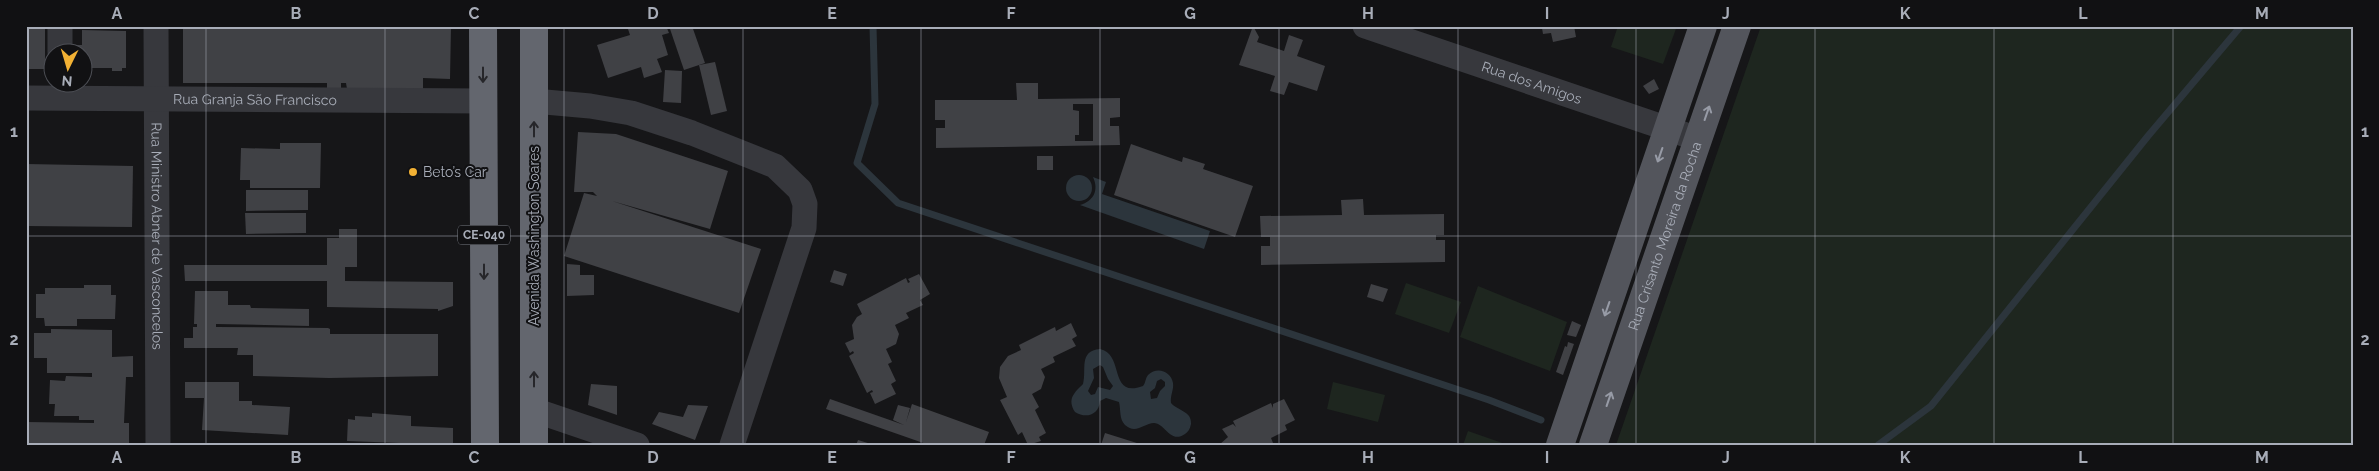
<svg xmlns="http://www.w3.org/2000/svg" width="2379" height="471" font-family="Raleway,sans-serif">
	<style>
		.green { fill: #1e261f }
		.water { fill: #2c353c; fill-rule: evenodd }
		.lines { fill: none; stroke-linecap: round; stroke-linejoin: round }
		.stream { stroke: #2c353c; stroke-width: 7 }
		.building { fill: #404145; fill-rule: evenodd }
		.minor { stroke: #37383d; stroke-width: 25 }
		.major { stroke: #53555c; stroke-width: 28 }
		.highway { stroke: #63666e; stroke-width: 28 }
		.oneway { stroke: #26262a }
		.oneway2 { stroke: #979ba6 }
		.grid { fill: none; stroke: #a8adb8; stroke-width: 1; stroke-opacity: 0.55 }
		.poi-dot { fill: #f2b134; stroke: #111113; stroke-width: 2 }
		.labels { text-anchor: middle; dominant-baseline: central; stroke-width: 4; stroke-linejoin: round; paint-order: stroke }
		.shield { fill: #111113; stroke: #7b7e86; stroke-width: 1 }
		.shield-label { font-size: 12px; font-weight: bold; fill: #a8adb8 }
		.street-label { font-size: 14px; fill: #a8adb8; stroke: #111113 }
		.poi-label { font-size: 14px; fill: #a8adb8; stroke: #111113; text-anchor: start }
		.neatline { fill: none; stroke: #a8adb8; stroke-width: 2 }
		.grid-label { font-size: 16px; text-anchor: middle; font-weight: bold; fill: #a8adb8 }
	</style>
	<rect width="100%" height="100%" fill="#161618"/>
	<g class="green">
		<path d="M 1618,26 L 1677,26 L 1663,64 L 1611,47 Z"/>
		<path d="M 1761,26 L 2353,26 L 2353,445 L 1616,445 Z"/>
		<path d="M 1406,283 L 1461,302 L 1449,333 L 1395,314 Z"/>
		<path d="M 1478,286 L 1567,322 L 1550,371 L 1460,337 Z"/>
		<path d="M 1333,382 L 1385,395 L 1378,422 L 1327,409 Z"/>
		<path d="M 1468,431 L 1508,445 L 1463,445 Z"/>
	</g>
	<g class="water">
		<circle cx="1079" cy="188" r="13"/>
		<path d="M 1093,177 L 1106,182 L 1102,194 L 1210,231 L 1204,249 L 1080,205 C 1094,201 1099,190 1093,177 Z"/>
		<path d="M 1100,349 C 1125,354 1108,399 1143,386 C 1146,382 1145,379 1148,375 C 1157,366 1171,371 1173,383 C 1174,390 1170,395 1171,403 C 1178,411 1192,411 1191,424 C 1190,429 1188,432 1185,434 C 1170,444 1166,424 1154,423 C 1144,423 1136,435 1125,425 C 1119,419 1121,410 1119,402 L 1106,398 L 1100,401 C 1099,415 1086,419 1075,412 C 1067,399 1074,393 1083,384 C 1087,370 1078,351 1100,349 ZM 1100,365 L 1103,367 L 1108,379 L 1113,386 L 1110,390 L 1098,387 L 1095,394 L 1091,395 L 1088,391 L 1094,378 L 1093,369 ZM 1161,379 L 1165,382 L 1165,386 L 1160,391 L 1157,398 L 1151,399 L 1150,392 L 1155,388 L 1157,381 Z"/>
	</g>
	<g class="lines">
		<g class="stream">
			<path d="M 873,26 L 875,104 L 857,163 L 898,203 L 1489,400 L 1541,420"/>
			<path d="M 1878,445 L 1931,406 L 2148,136 L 2241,26"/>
		</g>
	</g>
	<g class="building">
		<rect x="26" y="26" width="19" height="43"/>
		<path d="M 183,26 L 451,26 L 450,79 L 423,78 L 423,89 L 347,89 L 346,83 L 341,83 L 341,88 L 327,88 L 327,83 L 183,83 Z"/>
		<path d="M 627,26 L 666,26 L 669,33 L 662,35 L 668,55 L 657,59 L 662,72 L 644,78 L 641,67 L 608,78 L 597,45 L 630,35 Z"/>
		<path d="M 669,26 L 692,26 L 705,63 L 684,70 Z"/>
		<path d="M 1253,26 L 1259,37 L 1257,42 L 1284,51 L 1289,35 L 1303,40 L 1297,56 L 1325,66 L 1317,91 L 1289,82 L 1284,95 L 1270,91 L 1275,76 L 1239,65 Z"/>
		<path d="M 1536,26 L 1574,26 L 1576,37 L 1553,42 L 1551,33 L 1543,34 L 1542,28 L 1536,29 Z"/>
		<path d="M 82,30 L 126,31 L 126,68 L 122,68 L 122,71 L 112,71 L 112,68 L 82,68 L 82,52 L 76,52 L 76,45 L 82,45 Z"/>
		<path d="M 715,62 L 727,111 L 711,115 L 699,65 Z"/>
		<path d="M 665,70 L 682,71 L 681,103 L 663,102 Z"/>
		<path d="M 1654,79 L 1659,89 L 1649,94 L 1643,86 Z"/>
		<path d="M 1016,83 L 1038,83 L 1038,99 L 1120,98 L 1120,117 L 1110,118 L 1110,126 L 1119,126 L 1120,145 L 936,148 L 936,128 L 945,128 L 945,120 L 935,120 L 935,100 L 1017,100 ZM 1073,104 L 1093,104 L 1093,141 L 1075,141 L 1075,135 L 1079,135 L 1079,111 L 1073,110 Z"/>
		<path d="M 578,132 L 616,134 L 728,171 L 710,229 L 612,201 L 761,249 L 739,313 L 564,256 L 584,193 L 597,196 L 593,192 L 574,192 Z"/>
		<path d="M 280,143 L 321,143 L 320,188 L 250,188 L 250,180 L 240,180 L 241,148 L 280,149 Z"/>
		<path d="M 1131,144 L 1182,162 L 1183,157 L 1205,164 L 1203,169 L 1253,186 L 1235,237 L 1114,195 Z"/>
		<rect x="1037" y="156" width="16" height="14"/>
		<path d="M 26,164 L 133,166 L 132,227 L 26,226 Z"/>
		<path d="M 246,190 L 308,190 L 308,210 L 246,211 Z"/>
		<path d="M 1363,199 L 1364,215 L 1444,214 L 1444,235 L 1436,235 L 1436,240 L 1445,240 L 1445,262 L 1261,265 L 1261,246 L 1270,246 L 1270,237 L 1261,237 L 1260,216 L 1342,215 L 1341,200 Z"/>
		<path d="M 245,213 L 306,213 L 306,233 L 246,234 Z"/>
		<path d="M 339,229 L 357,229 L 357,267 L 345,267 L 345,281 L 453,282 L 453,306 L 438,311 L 438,309 L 327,307 L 327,281 L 185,281 L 184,265 L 327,265 L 327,238 L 339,238 Z"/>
		<path d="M 567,264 L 580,265 L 580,275 L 594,275 L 594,295 L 567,296 Z"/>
		<path d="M 834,270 L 847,274 L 843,286 L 830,282 Z"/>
		<path d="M 919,274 L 930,294 L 920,300 L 923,305 L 906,313 L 909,318 L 895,325 L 899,334 L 896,344 L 886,349 L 892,362 L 888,364 L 896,381 L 891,384 L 896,394 L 875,404 L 870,393 L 873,392 L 872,390 L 867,393 L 849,356 L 854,353 L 853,351 L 850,353 L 845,343 L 854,339 L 852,325 L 857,317 L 862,314 L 857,304 L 906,278 L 908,283 L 910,282 L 908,279 Z"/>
		<path d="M 1371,284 L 1388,289 L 1383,302 L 1367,297 Z"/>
		<path d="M 84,285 L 111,285 L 111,295 L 116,295 L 115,319 L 77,319 L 77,326 L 45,326 L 44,318 L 36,318 L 36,294 L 45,294 L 45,288 L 84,288 Z"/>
		<path d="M 195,291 L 228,291 L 228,305 L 250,305 L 251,308 L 309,309 L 309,326 L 216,324 L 216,327 L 328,328 L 330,329 L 330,334 L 438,334 L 438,376 L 329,378 L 253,376 L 253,355 L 237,355 L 238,348 L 184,348 L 184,338 L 193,338 L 193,327 L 197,327 L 197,324 L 194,324 Z"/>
		<path d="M 1572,321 L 1581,325 L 1576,337 L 1567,335 Z"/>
		<path d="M 1071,323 L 1077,336 L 1072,339 L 1076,346 L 1053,357 L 1055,362 L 1041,369 L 1045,377 L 1041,389 L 1032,394 L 1039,407 L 1035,410 L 1046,433 L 1039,437 L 1041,441 L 1028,445 L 1022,432 L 1018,435 L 1000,400 L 1007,397 L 999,378 L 1000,367 L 1008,356 L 1021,350 L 1019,345 L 1055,327 L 1056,331 Z"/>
		<path d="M 51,329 L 112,330 L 112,357 L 133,356 L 133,377 L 126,377 L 124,423 L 129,423 L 129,444 L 26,443 L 26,422 L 94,423 L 94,420 L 79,420 L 79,416 L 54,416 L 55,404 L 49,404 L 50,380 L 65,381 L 66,376 L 92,377 L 92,373 L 47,373 L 47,358 L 34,358 L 34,333 L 51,333 Z"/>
		<path d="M 1568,342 L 1574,344 L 1563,375 L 1556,372 L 1565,346 L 1567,347 Z"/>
		<path d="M 185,382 L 239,382 L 239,401 L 252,401 L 252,405 L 290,407 L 288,435 L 202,430 L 204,398 L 185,398 Z"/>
		<path d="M 591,384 L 617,386 L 617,415 L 588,405 Z"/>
		<path d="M 830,399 L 904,425 L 893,420 L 898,405 L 910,408 L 906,422 L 912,404 L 989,432 L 984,445 L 929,445 L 826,409 Z"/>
		<path d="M 1284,399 L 1295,420 L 1285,425 L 1287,430 L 1271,438 L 1273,443 L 1219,445 L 1228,437 L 1222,429 L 1233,424 L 1236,427 L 1233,421 L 1271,403 L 1273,408 L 1273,404 Z"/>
		<path d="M 688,405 L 708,406 L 695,440 L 652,424 L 659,412 L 683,417 Z"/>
		<path d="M 372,413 L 411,416 L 411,426 L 453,428 L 453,445 L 347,441 L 348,419 L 355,420 L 355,416 L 372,417 Z"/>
		<path d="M 1105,433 L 1140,444 L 1140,445 L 1101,445 Z"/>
		<path d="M 858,440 L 871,444 L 871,445 L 856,445 Z"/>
	</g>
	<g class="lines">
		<g class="minor">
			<path d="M 60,26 L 60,52"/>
			<path id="s1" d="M 156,26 L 158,445"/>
			<path id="s2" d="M 1365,26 L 1698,139"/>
			<path id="s3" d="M 26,98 L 483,101"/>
			<path d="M 534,101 L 590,106 L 631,113 L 692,133 L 775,166 L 800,190 L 805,204 L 804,228 L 732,445"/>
			<path d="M 534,410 L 637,445"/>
		</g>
		<g class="major">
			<path d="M 1560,445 L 1703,26"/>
			<path id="s4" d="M 1593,445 L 1737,26"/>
		</g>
		<g class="highway">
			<path d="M 483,26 L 485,445"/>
			<path d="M 534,26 L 534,445"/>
		</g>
	</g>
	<defs><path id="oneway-shaft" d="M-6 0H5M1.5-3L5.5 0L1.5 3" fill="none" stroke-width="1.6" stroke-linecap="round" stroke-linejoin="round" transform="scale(1.25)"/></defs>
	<g class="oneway">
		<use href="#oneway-shaft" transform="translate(483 75) rotate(90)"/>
		<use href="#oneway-shaft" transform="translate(534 129) rotate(-90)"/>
		<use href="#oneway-shaft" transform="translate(484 272) rotate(90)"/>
		<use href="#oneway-shaft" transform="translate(534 379) rotate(-90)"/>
	</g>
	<g class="oneway2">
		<use href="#oneway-shaft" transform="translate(1707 113) rotate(-71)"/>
		<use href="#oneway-shaft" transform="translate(1660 155) rotate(109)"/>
		<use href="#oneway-shaft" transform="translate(1607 309) rotate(109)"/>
		<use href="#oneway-shaft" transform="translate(1609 399) rotate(-71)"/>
	</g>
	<path class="grid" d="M 206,26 L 206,445M 385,26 L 385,445M 564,26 L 564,445M 743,26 L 743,445M 921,26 L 921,445M 1100,26 L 1100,445M 1279,26 L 1279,445M 1458,26 L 1458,445M 1636,26 L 1636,445M 1815,26 L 1815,445M 1994,26 L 1994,445M 2173,26 L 2173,445M 26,236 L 2353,236"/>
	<circle class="poi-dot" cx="413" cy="172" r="5"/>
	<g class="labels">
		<rect class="shield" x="458" y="225.5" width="52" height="19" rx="4"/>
		<g class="shield-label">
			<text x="484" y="235">CE-040</text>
		</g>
		<g class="street-label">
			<text stroke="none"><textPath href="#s2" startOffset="176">Rua dos Amigos</textPath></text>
			<text stroke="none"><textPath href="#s3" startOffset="229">Rua Granja São Francisco</textPath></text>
			<text stroke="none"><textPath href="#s1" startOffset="210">Rua Ministro Abner de Vasconcelos</textPath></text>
			<text transform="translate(534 236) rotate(-90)">Avenida Washington Soares</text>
			<text stroke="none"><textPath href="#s4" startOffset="221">Rua Crisanto Moreira da Rocha</textPath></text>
		</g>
		<g class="poi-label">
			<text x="423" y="172">Beto’s Car</text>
		</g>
	</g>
	<rect width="2379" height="471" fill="none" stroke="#111113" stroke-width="55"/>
	<g transform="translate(68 68) rotate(185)"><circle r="24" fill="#111113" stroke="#4d4f55"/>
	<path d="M0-4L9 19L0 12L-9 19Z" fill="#f2b134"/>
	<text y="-8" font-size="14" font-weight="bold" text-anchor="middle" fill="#a8adb8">N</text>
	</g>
	<rect x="28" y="28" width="2324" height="416" class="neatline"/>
	<g class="grid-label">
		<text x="117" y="19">A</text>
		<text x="296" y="19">B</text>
		<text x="474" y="19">C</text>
		<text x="653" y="19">D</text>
		<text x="832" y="19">E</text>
		<text x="1011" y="19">F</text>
		<text x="1190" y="19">G</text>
		<text x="1368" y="19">H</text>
		<text x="1547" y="19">I</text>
		<text x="1726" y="19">J</text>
		<text x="1905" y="19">K</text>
		<text x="2083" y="19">L</text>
		<text x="2262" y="19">M</text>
		<text x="14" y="137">1</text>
		<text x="2365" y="137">1</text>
		<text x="14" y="345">2</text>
		<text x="2365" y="345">2</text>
		<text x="117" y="463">A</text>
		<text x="296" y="463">B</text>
		<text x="474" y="463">C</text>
		<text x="653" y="463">D</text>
		<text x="832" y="463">E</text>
		<text x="1011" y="463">F</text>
		<text x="1190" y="463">G</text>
		<text x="1368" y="463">H</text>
		<text x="1547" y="463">I</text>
		<text x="1726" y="463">J</text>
		<text x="1905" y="463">K</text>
		<text x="2083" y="463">L</text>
		<text x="2262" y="463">M</text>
	</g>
</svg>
